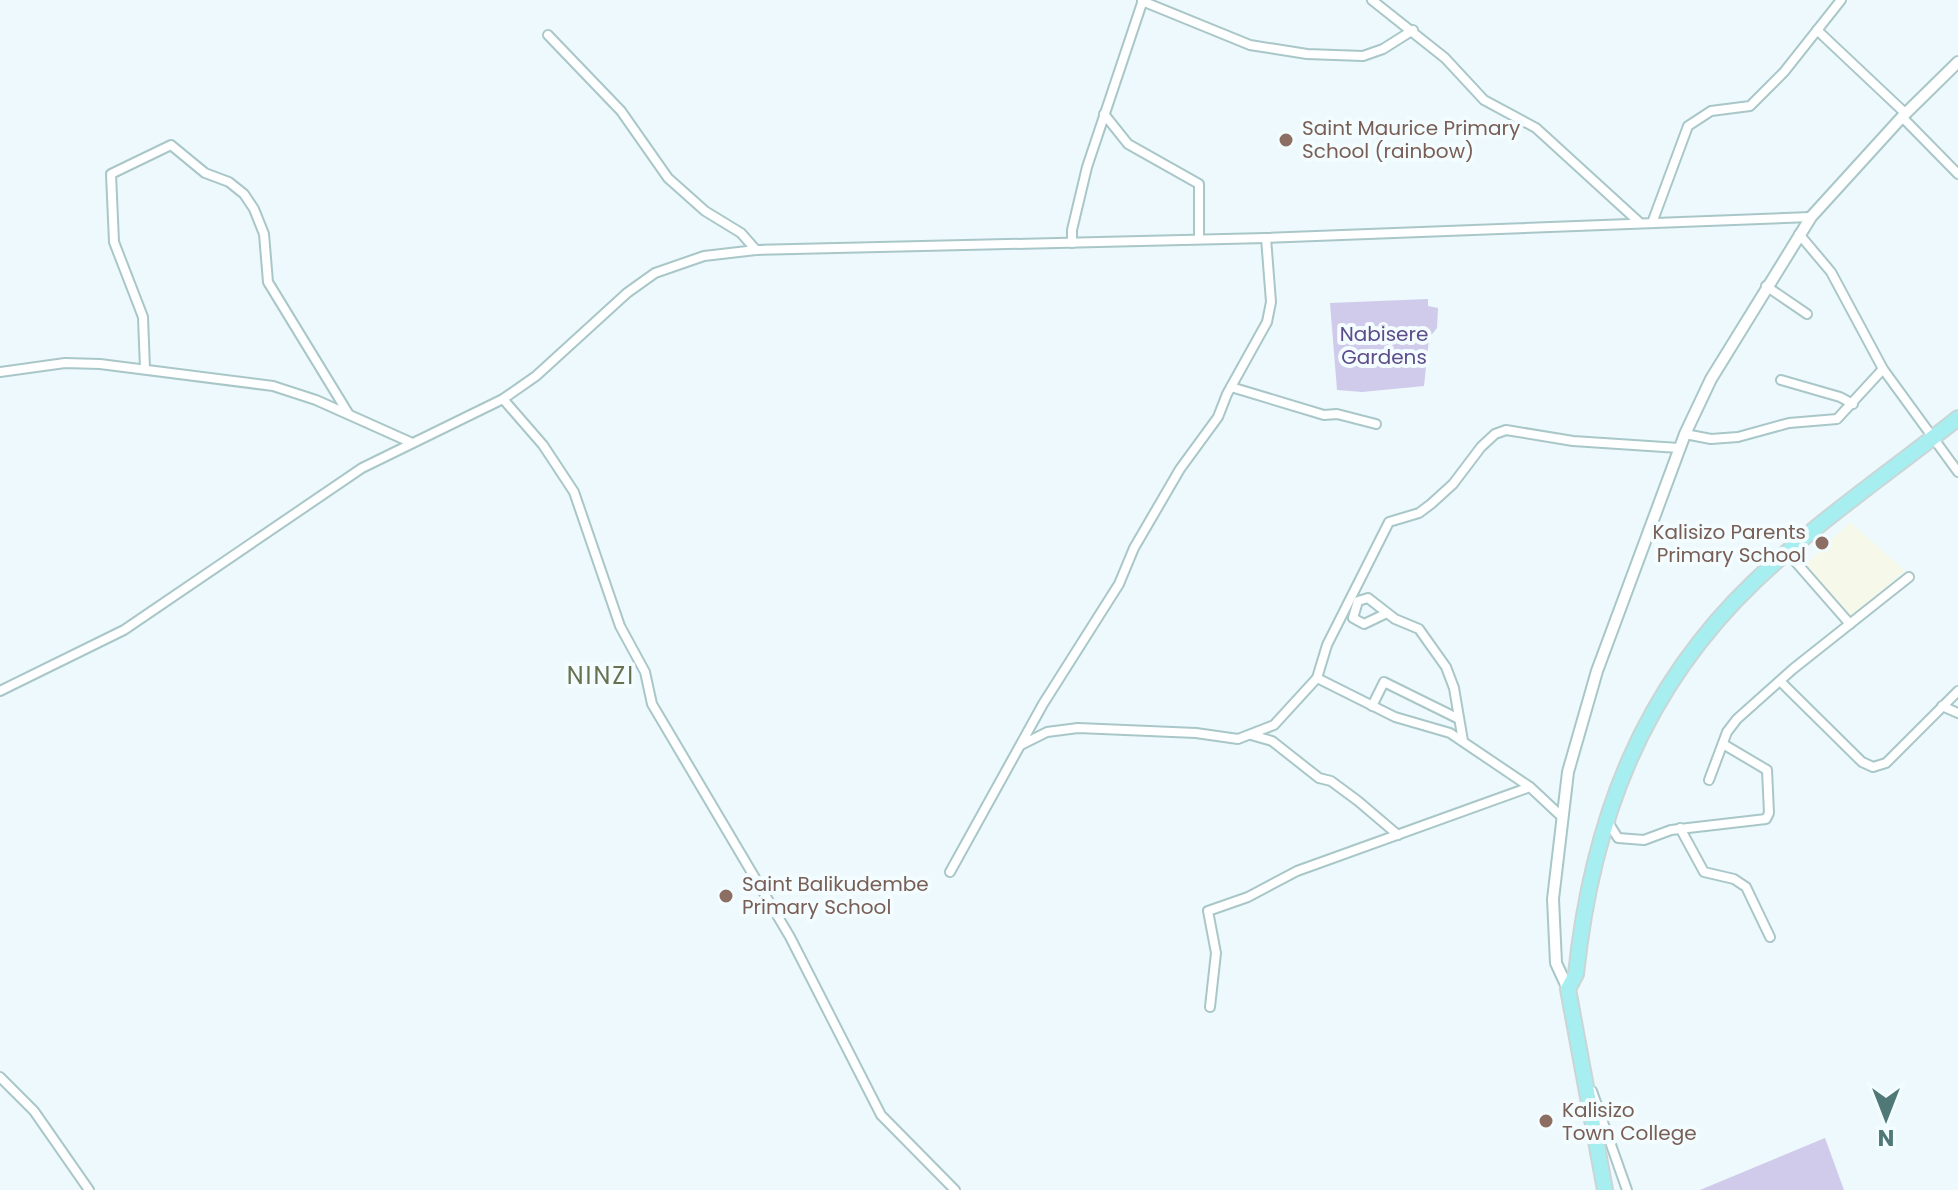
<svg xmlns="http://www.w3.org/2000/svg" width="1958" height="1190" font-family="Poppins,sans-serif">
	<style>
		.education { fill: #f6f9e9 }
		.green { fill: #d0caeb }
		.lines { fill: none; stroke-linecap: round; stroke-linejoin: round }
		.minor-casing { stroke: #a9c7c8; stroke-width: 12 }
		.tertiary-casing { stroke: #a9c7c8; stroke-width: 14 }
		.trunk-casing { stroke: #cad6d6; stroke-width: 18 }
		.minor { stroke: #fff; stroke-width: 8 }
		.tertiary { stroke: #fff; stroke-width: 10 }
		.trunk { stroke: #a7eef0; stroke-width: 14 }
		.education-dot { fill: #8d6e63; stroke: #f3fcff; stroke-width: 3 }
		.labels { text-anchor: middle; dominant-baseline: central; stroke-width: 8; stroke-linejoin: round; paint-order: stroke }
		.education-label { font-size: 20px; fill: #785e54; stroke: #f3fcff; text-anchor: start }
		.park-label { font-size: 20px; fill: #5e4c8a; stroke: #f3fcff }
		.quarter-label { font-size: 24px; letter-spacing: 2px; fill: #697151; stroke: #f3fcff }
	</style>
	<rect width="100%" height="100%" fill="#edf9fc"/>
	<path class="education" d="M 1850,522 L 1905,571 L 1850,618 L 1804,566 Z"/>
	<g class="green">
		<path d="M 1428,299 L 1428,306 L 1438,308 L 1437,328 L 1429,338 L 1424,386 L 1362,392 L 1337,390 L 1330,303 Z"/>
		<path d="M 1825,1138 L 1844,1190 L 1700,1190 Z"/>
	</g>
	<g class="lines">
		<g class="minor-casing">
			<g id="minor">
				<path d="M 1372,0 L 1445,58 L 1484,100 L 1536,128 L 1640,223"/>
				<path d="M 1142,1 L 1250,45 L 1307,54 L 1363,56 L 1383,49 L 1413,30"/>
				<path d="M 1817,30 L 1905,113"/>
				<path d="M 548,35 L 621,111 L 668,178 L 705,211 L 741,233 L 756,250"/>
				<path d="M 1104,114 L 1128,144 L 1199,184 L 1199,239"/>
				<path d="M 1902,117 L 1958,174"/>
				<path d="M 1652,223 L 1688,126 L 1711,111 L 1750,106 L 1784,72 L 1841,0"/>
				<path d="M 1799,234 L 1831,272 L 1883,369 L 1958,472"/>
				<path d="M 1072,243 L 1072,230 L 1087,167 L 1143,0"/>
				<path d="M 1766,286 L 1807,314"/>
				<path d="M 145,369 L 143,317 L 114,242 L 111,174 L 171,145 L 205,173 L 229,182 L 244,194 L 254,209 L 264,234 L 268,282 L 348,413"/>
				<path d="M 0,372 L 65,363 L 100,364 L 273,386 L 316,400 L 410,442"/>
				<path d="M 1781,380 L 1840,397 L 1853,404"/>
				<path d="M 1231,387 L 1324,415 L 1337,414 L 1376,424"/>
				<path d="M 503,399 L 543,445 L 574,492 L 620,626 L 645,672 L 652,704 L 790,937 L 881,1115 L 955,1190"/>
				<path d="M 1685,434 L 1711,439 L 1738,437 L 1789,423 L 1837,419 L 1883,369"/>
				<path d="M 1787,552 L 1850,624"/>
				<path d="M 1387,613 L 1364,624 L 1353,618 L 1358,601 L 1368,598 L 1395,619 L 1419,629 L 1446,667 L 1454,688 L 1463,741"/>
				<path d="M 1317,678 L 1395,717 L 1450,733 L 1530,787"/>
				<path d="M 1780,681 L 1862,762 L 1873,767 L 1886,763 L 1958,691"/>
				<path d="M 0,691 L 124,630 L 362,468 L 503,399 L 536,376 L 627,293 L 655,273 L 704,256 L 756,250 L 1266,238 L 1811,217"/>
				<path d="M 1372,706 L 1384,682 L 1459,719"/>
				<path d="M 1942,706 L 1958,713"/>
				<path d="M 1251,735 L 1272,741 L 1319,778 L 1331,781 L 1358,801 L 1398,835"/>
				<path d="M 1021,745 L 1047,732 L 1078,728 L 1196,733 L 1238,739 L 1274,725 L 1317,678 L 1327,645 L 1389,522 L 1419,513 L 1431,504 L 1453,484 L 1481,447 L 1495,434 L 1506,430 L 1573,441 L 1679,448"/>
				<path d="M 1709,780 L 1727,732 L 1737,719 L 1793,669 L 1909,577"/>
				<path d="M 1608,822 L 1618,838 L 1644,840 L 1671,830 L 1766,819 L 1769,813 L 1767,770 L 1723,744"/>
				<path d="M 1680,828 L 1704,872 L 1734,879 L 1746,887 L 1770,937"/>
				<path d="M 950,872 L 1043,704 L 1119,584 L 1134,548 L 1180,469 L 1218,417 L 1227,394 L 1267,322 L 1271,302 L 1266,238"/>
				<path d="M 1210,1007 L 1216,953 L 1208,911 L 1248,897 L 1297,871 L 1530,787 L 1561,816"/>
				<path d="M 0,1077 L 34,1111 L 89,1190"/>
				<path d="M 1592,1091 L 1627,1190"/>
			</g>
		</g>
		<g class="tertiary-casing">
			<path id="tertiary" d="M 1568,989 L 1556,963 L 1553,899 L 1568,772 L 1597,671 L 1685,434 L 1711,379 L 1811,217 L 1902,117 L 1958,62"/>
		</g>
		<g class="trunk-casing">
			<path id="trunk" d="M 1605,1190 L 1568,989 L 1576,974 C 1592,821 1642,689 1755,581 C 1818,521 1890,472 1958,418"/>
		</g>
		<use href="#minor" class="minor"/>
		<use href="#tertiary" class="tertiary"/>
		<use href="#trunk" class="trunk"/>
	</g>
	<g class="education-dot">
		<circle cx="1286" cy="140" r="8"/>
		<circle cx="1822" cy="543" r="8"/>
		<circle cx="726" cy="896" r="8"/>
		<circle cx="1546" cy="1121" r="8"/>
	</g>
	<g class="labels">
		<g class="education-label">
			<text x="1302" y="128">Saint Maurice Primary<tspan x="1302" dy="23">School (rainbow)</tspan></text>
			<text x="1806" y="532" text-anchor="end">Kalisizo Parents<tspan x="1806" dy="23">Primary School</tspan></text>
			<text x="742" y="884">Saint Balikudembe<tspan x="742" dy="23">Primary School</tspan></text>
			<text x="1562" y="1110">Kalisizo<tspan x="1562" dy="23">Town College</tspan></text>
		</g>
		<g class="park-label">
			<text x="1384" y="334">Nabisere<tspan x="1384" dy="23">Gardens</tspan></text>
		</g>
		<g class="quarter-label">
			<text x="601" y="675">NINZI</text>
		</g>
	</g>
	<g transform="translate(1886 1118) rotate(180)" stroke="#f3fcff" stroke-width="6" paint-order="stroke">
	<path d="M0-6L14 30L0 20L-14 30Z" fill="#4f7876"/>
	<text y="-12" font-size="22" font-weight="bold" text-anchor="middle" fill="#4f7876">N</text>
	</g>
</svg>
